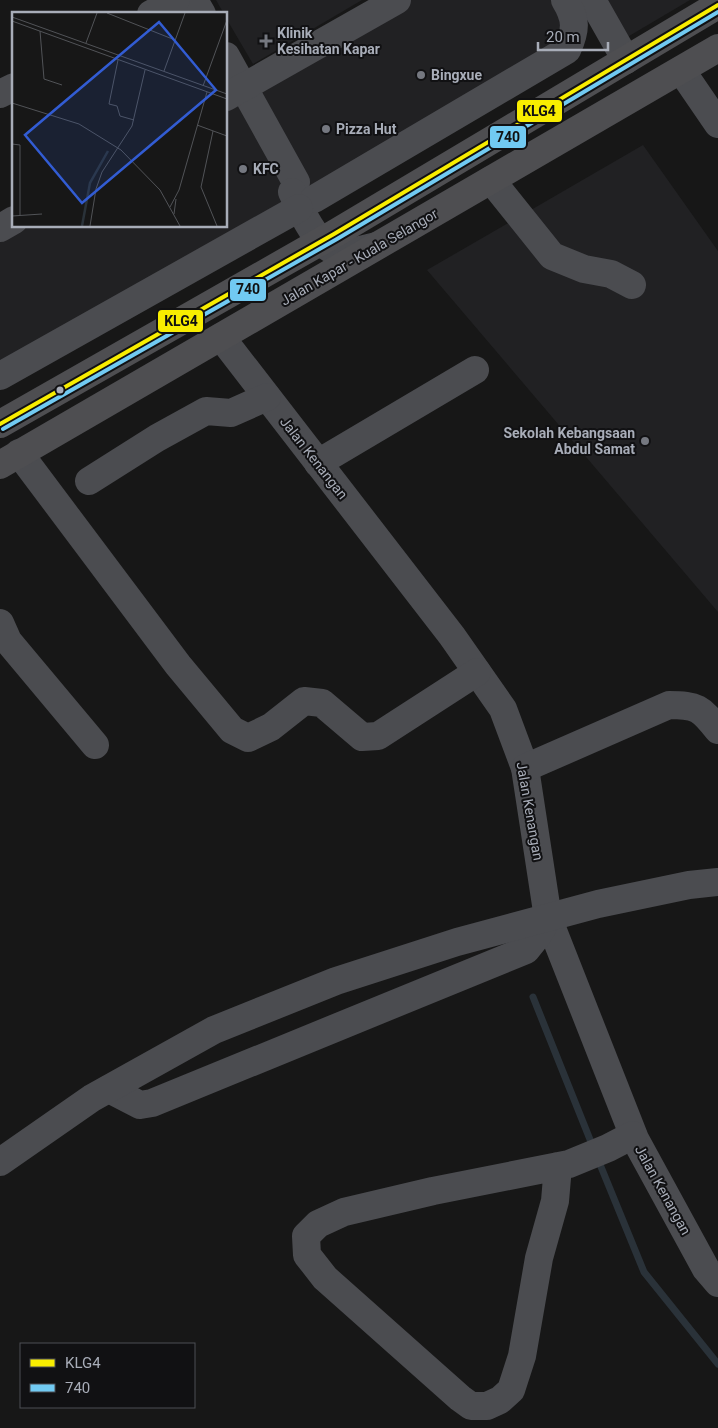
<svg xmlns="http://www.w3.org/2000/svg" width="718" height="1428" font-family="Roboto,sans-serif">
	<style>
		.built { fill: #212123 }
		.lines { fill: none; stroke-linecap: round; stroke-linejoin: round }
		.stream { stroke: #2a3239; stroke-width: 7 }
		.minor { stroke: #4b4c50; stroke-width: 28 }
		.highway { stroke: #4e4e51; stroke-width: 28 }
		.bus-1-casing { stroke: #111113; stroke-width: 8 }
		.bus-2-casing { stroke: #111113; stroke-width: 8 }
		.bus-1 { stroke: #f8ed00; stroke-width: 4 }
		.bus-2 { stroke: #71caf2; stroke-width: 4 }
		.poi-dot { fill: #757880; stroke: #111113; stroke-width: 2 }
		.bus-dot { fill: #a8adb8; stroke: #111113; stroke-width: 2 }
		.labels { text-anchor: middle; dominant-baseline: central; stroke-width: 4; stroke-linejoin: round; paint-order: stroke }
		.poi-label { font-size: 14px; font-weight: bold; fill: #a8adb8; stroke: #111113; text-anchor: start }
		.street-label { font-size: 14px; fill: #a8adb8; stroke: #111113 }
		.inset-river { fill: none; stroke: #2a3239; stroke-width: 2.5 }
		.inset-road { fill: none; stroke: #515357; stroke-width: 1 }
		.view { fill: #325cd3; fill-opacity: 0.15; stroke: #325cd3; stroke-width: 2.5 }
		.inset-edge { fill: none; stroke: #a8adb8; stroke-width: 2.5 }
		.line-badge { stroke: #111113; stroke-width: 2 }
		.pale-badge-label { font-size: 14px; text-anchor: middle; font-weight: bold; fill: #111 }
	</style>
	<rect width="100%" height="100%" fill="#171717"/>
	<g class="built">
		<path d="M 216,0 L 362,0 L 253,64 L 226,18 L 226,14 L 224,14 Z"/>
		<path d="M 409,0 L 557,0 L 568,18 L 561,48 L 0,369 L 0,235 L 16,226 L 226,226 L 226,105 Z"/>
		<path d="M 602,0 L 690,0 L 624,39 Z"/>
		<path d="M 643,145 L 718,251 L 718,612 L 427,270 Z"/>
	</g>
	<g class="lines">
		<g class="stream">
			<path d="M 533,997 L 593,1147"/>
			<path d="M 597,1157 L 644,1272 L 718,1364"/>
		</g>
		<g class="minor">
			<path d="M 194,0 L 202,14"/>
			<path d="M 592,0 L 626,60"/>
			<path d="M 151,14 L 176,0"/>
			<path d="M 226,56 L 296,182"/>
			<path d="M 681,70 L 718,124"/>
			<path d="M 0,94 L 14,87"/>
			<path d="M 226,97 L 397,0"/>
			<path d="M 491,180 L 552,256 L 584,269 L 611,274 L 632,285"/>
			<path d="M 292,192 C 300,209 317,248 338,252 C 350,254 364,249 376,246"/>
			<path d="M 314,199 L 567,50 C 576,30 577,20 565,0"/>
			<path d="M 0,228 L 14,220"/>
			<path d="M 221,337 L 452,636 L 503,709 L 525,768 L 548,918 L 635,1139 L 706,1269 L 718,1283"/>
			<path d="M 0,376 L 299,208"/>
			<path d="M 19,453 L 178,665 L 232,730 L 248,738 L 271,727 L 304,701 L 322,703 L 362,737 L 378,736 L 477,672"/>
			<path d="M 318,463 L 475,370"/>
			<path d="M 89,481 L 157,438 L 206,411 L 231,413 L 267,397"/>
			<path d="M 0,623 L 8,641 L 95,745"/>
			<path d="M 525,768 L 669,705 C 697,705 701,708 718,730"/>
			<path d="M 109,1089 L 140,1105 L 152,1103 L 526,950 L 538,935 L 548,918"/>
			<path d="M 0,1162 L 92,1098 L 214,1030 L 336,981 L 457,942 L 598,904 L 689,885 L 718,882"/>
			<path d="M 558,1166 L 555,1201 L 539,1258 L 522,1356 L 511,1390 L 500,1400 L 487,1406 L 471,1406 L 460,1398 L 325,1278 L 307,1255 L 306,1236 L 318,1224 L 344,1212 L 433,1191 L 569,1164 L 608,1148 L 633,1135"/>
		</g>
		<g class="highway">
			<path d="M 0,424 L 334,234 L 718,5"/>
			<path d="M 0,465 L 718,48"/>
		</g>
		<g class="bus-1-casing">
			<path id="bus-1" d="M 0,424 L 334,234 L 718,5"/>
		</g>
		<g class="bus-2-casing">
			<path id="bus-2" d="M 3,429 L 337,239 L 718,12"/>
		</g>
		<use href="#bus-1" class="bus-1"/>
		<use href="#bus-2" class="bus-2"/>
	</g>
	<g class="poi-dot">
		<path d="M263.5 33.5h5v5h5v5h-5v5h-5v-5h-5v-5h5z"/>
		<circle cx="421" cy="75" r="5"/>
		<circle cx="326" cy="129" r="5"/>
		<circle cx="243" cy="169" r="5"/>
		<circle cx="645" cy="441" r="5"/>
	</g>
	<circle class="bus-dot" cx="60" cy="390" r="4.5"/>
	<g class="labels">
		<g class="poi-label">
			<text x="277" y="33">Klinik<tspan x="277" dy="16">Kesihatan Kapar</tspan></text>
			<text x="431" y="75">Bingxue</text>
			<text x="336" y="129">Pizza Hut</text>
			<text x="253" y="169">KFC</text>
			<text x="635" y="433" text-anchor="end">Sekolah Kebangsaan<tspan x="635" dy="16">Abdul Samat</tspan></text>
		</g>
		<g class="street-label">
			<text transform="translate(359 257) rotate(-30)">Jalan Kapar - Kuala Selangor</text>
			<text transform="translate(314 458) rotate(52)">Jalan Kenangan</text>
			<text transform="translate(530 811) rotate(80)">Jalan Kenangan</text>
			<text transform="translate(663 1190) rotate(61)">Jalan Kenangan</text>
		</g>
	</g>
	<g transform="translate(12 12)">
		<rect width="215" height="215" fill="#171717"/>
		<path class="inset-river" d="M 70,214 L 78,171 L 96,139"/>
		<path class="inset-road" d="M 95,1 L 163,28M 0,5 L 215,82M 0,9 L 215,87M 28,19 L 32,67 L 50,73M 74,31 L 85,1M 106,48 L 97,92 L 105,94 L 108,104 L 122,108M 152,59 L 173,1M 191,74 L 215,8M 0,91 L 67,112 L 109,138 L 148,178 L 168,214M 185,113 L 215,124M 201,119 L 189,175 L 205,214M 0,132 L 8,133 L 8,204M 158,195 L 167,178 L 195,80M 162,202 L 164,187M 0,204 L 30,202M 78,214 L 84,177 L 90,160 L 120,114 L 133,58"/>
		<path class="view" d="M 147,10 L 204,78 L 70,191 L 13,123 Z"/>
		<rect width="215" height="215" class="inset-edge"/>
	</g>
	<g class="line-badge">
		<rect x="516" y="99" width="47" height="24" rx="5" fill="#f8ed00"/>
		<rect x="489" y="125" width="38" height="24" rx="5" fill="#71caf2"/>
		<rect x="229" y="278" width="38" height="24" rx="5" fill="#71caf2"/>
		<rect x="157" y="309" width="47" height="24" rx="5" fill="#f8ed00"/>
	</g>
	<g class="pale-badge-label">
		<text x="539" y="116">KLG4</text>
		<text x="508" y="142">740</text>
		<text x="248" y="294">740</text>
		<text x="181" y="326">KLG4</text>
	</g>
	<rect x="20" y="1343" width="175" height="65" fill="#111113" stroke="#4d4f55"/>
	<rect x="30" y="1359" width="25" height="8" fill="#f8ed00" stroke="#4d4f55"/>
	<text x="65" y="1368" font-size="15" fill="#a8adb8">KLG4</text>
	<rect x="30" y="1384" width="25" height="8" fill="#71caf2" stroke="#4d4f55"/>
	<text x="65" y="1393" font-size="15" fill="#a8adb8">740</text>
	<path d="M538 42v8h70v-8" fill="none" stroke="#a8adb8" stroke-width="2.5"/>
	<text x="546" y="42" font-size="15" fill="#a8adb8" stroke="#111113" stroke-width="4" paint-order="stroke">20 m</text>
</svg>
